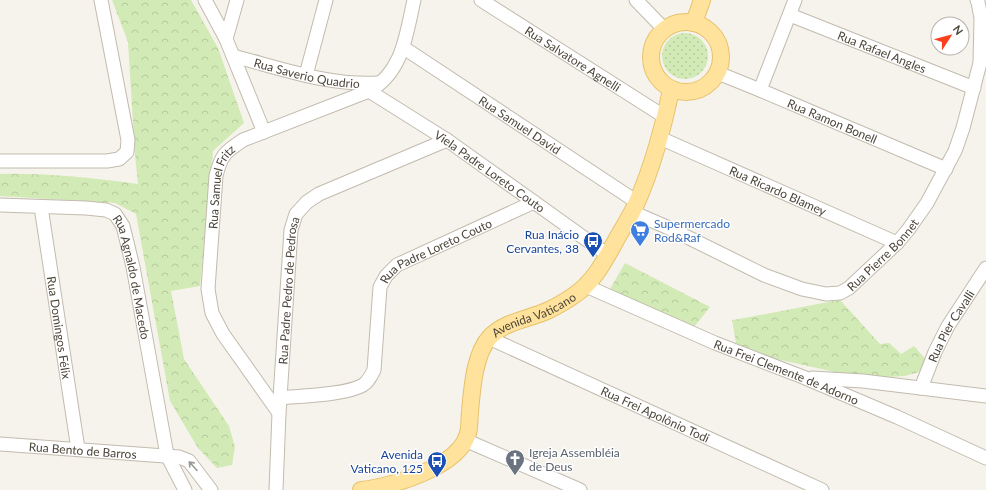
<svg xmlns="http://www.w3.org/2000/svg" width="986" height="490" font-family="Lato,sans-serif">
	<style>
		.forest { fill: url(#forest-crowns) }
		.park { fill: url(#park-dots) }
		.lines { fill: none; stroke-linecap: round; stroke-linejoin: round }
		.minor-casing { stroke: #c2bbae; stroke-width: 15 }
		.major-casing { stroke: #e6c16a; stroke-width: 18 }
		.minor { stroke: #fff; stroke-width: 13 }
		.major { stroke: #ffe39c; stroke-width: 16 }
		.oneway { stroke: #9c9892 }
		.labels { text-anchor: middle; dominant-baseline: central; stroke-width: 3; stroke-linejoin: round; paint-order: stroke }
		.street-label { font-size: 12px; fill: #4b4439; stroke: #fff }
		.shop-label { font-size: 12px; fill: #366cbe; stroke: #fff; text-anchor: start }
		.transit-label { font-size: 12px; fill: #164399; stroke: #fff; text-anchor: end }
		.worship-label { font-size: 12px; fill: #5b616d; stroke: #fff; text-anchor: start }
	</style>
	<defs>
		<pattern id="forest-crowns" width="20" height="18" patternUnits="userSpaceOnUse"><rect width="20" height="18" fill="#d2eab5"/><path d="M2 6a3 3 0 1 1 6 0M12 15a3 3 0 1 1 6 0" fill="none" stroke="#b6ca9c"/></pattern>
		<pattern id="park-dots" width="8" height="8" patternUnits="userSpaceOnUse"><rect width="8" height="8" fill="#d2eab5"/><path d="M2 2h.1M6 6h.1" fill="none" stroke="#b6ca9c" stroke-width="1.8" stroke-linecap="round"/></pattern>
	</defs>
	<rect width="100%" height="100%" fill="#f6f3ec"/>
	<g class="forest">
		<path d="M 112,0 L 191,0 L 218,48 L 244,123 L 213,151 L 200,286 L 171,291 L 184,359 L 229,426 L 235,447 L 232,465 L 217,468 L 198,448 L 170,401 L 136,214 L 115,203 L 0,196 L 0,174 C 47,173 92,178 138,184 L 135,155 L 128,42 Z"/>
		<path d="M 625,263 L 710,307 L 694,327 L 610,289 Z"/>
		<path d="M 840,300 L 880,344 L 889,343 L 901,354 L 914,346 L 928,362 L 919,372 L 905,376 L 887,377 L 848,375 L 759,355 L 736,343 L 732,320 C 769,314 804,306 840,300 Z"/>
	</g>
	<circle class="park" cx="685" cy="56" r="23"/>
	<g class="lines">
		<g class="minor-casing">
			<g id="minor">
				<path d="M 205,0 L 226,39 L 264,132"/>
				<path id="s1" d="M 481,0 L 665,117"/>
				<path d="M 636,0 L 664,29"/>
				<path id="s2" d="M 790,15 L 974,88"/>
				<path d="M 226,39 L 237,0"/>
				<path id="s3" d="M 404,48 L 637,202"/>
				<path id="s4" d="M 233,56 C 280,68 329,86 378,83"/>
				<path id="s5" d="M 718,73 L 760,90 L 946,169"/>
				<path d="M 306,75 L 326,0"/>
				<path d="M 760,90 L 795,0"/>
				<path id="s6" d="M 369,91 L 447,140 L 608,255"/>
				<path id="s7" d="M 660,138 L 897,243"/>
				<path d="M 0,161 L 107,161 L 119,159 L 127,152 L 128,140 L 101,0"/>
				<path id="s8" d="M 0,205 L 86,208 L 106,210 L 115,214 L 123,226 L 133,267 L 167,455 L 185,490"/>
				<path id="s9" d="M 41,207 L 78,449"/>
				<path id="s10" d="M 632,212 L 669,228 L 764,275 L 802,289 L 826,294 L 840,293 L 849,288 L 897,243 L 908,230 L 927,203 L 955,151 L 963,128 L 980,63 L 981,18 L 978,2 L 977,0"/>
				<path id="s11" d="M 586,286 L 715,343 L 803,377 L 897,417 L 986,458"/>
				<path id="s12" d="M 489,338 L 822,490"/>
				<path d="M 812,378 L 863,381 L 986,396"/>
				<path id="s13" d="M 921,388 L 935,352 L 948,326 L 986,268"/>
				<path id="s14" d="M 280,398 C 300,396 346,395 363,385 C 368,382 371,376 374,370 L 380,287 L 386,276 L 397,265 L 534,202"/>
				<path id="s15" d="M 279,413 L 223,334 L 212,313 L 208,289 L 216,176 C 221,155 225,152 243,140 L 369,91 C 403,72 406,35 414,0"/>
				<path d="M 465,440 L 580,490"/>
				<path id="s16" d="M 0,444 L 179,457 L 189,461 L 211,490"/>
				<path id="s17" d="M 276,490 L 279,413 L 291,230 L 296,214 L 307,202 L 319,194 L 447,140"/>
			</g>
		</g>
		<g class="major-casing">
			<g id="major">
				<circle cx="686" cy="57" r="35"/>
				<path d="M 694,23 L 702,0"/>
				<path id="s18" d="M 361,490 C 391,487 460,467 468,433 C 470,426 469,419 470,412 C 472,390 474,354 490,337 C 505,321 530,319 549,310 C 557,306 566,301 573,296 C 593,283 604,262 615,242 C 622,229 631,216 637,202 C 653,166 663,128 671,90"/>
			</g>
		</g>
		<use href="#minor" class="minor"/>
		<use href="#major" class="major"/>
	</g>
	<defs><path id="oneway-shaft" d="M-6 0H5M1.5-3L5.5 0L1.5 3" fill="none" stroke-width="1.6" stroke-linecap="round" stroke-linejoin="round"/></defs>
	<use class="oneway" href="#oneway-shaft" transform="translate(193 466) rotate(-132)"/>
	<defs>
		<g id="supermarket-pin" transform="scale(1)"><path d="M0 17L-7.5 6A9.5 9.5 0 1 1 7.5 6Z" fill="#3f7fe0" stroke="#fff"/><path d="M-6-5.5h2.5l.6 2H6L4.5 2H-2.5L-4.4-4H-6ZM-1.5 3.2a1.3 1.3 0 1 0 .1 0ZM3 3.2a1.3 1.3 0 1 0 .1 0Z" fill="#fff"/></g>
		<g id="bus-pin" transform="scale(1)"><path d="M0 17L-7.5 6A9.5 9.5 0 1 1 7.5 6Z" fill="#1a4fb4" stroke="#fff"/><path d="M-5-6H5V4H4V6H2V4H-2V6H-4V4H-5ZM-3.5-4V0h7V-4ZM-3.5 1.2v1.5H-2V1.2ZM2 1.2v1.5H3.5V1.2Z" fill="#fff"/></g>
		<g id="church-pin" transform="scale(1)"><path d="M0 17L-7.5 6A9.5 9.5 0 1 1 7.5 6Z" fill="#6b7280" stroke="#fff"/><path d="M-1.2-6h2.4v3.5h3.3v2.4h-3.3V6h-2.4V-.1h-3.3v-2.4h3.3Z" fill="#fff"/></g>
	</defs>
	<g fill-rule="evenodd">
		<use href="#supermarket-pin" x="640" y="230"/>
		<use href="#bus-pin" x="593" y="241"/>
		<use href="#church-pin" x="515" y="459"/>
		<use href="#bus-pin" x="437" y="461"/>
	</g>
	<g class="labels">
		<g class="street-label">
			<text stroke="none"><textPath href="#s2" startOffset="99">Rua Rafael Angles</textPath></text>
			<text stroke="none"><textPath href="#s1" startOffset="109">Rua Salvatore Agnelli</textPath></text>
			<text stroke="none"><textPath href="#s4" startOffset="76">Rua Saverio Quadrio</textPath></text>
			<text stroke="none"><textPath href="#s5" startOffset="124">Rua Ramon Bonell</textPath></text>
			<text stroke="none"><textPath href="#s3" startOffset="139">Rua Samuel David</textPath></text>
			<text stroke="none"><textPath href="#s6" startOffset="145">Viela Padre Loreto Couto</textPath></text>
			<text stroke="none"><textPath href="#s15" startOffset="249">Rua Samuel Fritz</textPath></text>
			<text stroke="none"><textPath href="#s7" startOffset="129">Rua Ricardo Blamey</textPath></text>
			<text stroke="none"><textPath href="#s14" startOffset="255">Rua Padre Loreto Couto</textPath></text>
			<text stroke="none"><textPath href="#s10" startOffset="283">Rua Pierre Bonnet</textPath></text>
			<text stroke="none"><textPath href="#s8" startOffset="182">Rua Agnaldo de Macedo</textPath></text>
			<text stroke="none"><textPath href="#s17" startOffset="200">Rua Padre Pedro de Pedrosa</textPath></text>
			<text stroke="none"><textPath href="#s18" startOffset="276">Avenida Vaticano</textPath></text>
			<text stroke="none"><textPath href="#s13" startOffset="69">Rua Pier Cavalli</textPath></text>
			<text stroke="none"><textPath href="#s9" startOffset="122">Rua Domingos Félix</textPath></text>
			<text stroke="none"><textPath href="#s11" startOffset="218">Rua Frei Clemente de Adorno</textPath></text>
			<text stroke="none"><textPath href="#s12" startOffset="183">Rua Frei Apolônio Todi</textPath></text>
			<text stroke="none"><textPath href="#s16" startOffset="83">Rua Bento de Barros</textPath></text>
		</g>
		<g class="shop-label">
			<text x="654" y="223">Supermercado<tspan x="654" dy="14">Rod&amp;Raf</tspan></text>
		</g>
		<g class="transit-label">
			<text x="579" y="234">Rua Inácio<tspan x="579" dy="14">Cervantes, 38</tspan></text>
			<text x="423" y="454">Avenida<tspan x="423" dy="14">Vaticano, 125</tspan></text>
		</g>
		<g class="worship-label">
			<text x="529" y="452">Igreja Assembléia<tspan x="529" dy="14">de Deus</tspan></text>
		</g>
	</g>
	<g transform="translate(950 36) rotate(54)"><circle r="19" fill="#ffffff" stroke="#b7b4b0"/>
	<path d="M0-3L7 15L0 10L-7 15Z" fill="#fc3f1d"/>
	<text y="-6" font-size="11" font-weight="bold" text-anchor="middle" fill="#4b4439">N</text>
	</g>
</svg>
